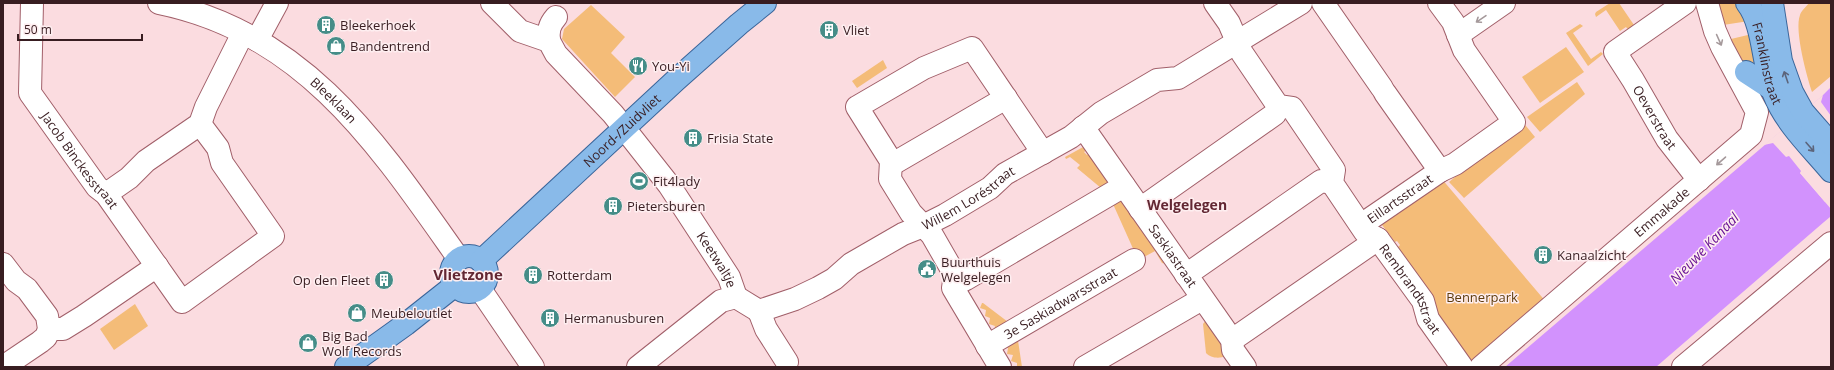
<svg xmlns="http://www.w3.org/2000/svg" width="1834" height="370" font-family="'Open Sans',sans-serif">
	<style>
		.green { fill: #f4bc78 }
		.water { fill: #d292fd }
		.pier { fill: #fbdce0 }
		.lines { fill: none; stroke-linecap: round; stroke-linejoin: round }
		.minor-casing { stroke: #a15f69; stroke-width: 24 }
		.major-casing { stroke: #3a659a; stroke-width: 24 }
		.minor { stroke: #fff; stroke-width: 22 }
		.major { stroke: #89bae9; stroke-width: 22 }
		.oneway { stroke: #a5999b }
		.oneway2 { stroke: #5c647b }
		.labels { text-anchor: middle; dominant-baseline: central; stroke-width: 3; stroke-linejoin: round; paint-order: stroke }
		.poi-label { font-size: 13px; fill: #381d21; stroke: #feeef0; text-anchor: start }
		.street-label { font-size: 13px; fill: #381d21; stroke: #feeef0 }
		.park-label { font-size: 13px; fill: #5e3c0c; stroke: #feeef0 }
		.neighbourhood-label { font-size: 14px; font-weight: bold; fill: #622733; stroke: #feeef0 }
		.water-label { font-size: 14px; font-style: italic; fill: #6c1797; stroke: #feeef0 }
		.quarter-label { font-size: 15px; font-weight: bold; fill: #622733; stroke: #feeef0 }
	</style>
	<rect width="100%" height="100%" fill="#fbdce0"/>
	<g class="green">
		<path d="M 1610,3 L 1619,3 L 1636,28 L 1630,32 L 1626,27 L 1620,31 L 1606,10 L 1596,17 L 1595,14 L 1596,12 Z"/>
		<path d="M 1713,3 L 1738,3 L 1749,21 L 1723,25 Z"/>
		<path d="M 1809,3 L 1831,3 L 1831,76 L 1812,92 C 1807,77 1794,30 1800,15 C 1801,11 1806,7 1809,3 Z"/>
		<path d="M 591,5 L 625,37 L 611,53 L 635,77 L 615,97 L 562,39 L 564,29 Z"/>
		<path d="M 1580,24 L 1583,26 L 1573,33 L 1591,59 L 1601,52 L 1603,54 L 1588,66 L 1566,33 Z"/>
		<path d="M 1752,34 L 1762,75 L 1744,64 L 1731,39 Z"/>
		<path d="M 1566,47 L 1584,72 L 1540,103 L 1522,77 Z"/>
		<path d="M 883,60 L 887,68 L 857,88 L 852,81 Z"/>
		<path d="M 1577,82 L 1585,94 L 1540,132 L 1527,117 Z"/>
		<path d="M 1522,121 L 1535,137 L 1464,198 L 1449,182 L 1455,177 L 1450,171 Z"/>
		<path d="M 1085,146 L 1088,149 L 1084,152 L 1087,155 L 1090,153 L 1113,185 L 1101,188 L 1077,168 L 1080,165 L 1070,157 L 1066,159 L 1065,157 Z"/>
		<path d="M 1441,178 L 1547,303 L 1476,363 L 1471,362 L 1395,253 L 1400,250 L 1398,247 L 1400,245 L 1397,241 L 1395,242 L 1379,221 Z"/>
		<path d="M 1120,196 L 1166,264 L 1162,263 L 1155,251 L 1144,257 L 1135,253 L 1113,204 Z"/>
		<path d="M 982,303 L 983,303 L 1012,325 L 992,337 L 995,326 L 989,324 L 990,318 L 985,316 L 986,310 L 980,308 Z"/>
		<path d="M 135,304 L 148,326 L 114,350 L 100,329 Z"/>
		<path d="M 1206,320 L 1226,351 L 1225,356 C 1220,359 1210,358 1206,353 L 1203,324 Z"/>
		<path d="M 1017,334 L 1022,367 L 1017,367 L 1017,363 L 1011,361 L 1013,355 L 1007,354 L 1008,348 L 998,345 Z"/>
	</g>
	<path class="water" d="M 1831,87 L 1831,114 L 1784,154 L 1789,156 L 1831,146 L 1800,173 L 1831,209 L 1830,217 L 1824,222 L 1656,367 L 1505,367 L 1821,97 Z"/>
	<path class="pier" d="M 1823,95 L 1821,102 L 1831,116 L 1786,154 L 1831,118 L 1831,148 L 1802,173 L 1810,182 L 1831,165 L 1831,197 L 1825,202 L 1800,173 L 1801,171 L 1789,156 L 1786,157 L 1773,143 L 1764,145 Z"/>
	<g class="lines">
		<g class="minor-casing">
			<g id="minor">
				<path id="s1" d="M 32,3 L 30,93 L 97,187 L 106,194 L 182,302 L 273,236 L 222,163 L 218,148 L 200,124"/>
				<path id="s2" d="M 159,3 C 306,33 379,146 459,259"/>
				<path id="s3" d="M 492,3 L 520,31 L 549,41 L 556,54 L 613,114 L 669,185 L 729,277 L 736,297"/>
				<path id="s4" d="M 1215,3 L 1229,23 L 1242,53 L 1278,106 L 1292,108 L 1334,170 L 1332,183 L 1365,232 L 1378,239 L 1423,301 L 1428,319 L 1462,367"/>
				<path d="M 1323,3 L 1382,88"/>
				<path id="s5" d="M 1685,3 L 1615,52 L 1633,80 L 1667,139 L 1699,180"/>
				<path d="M 1458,35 L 1504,3"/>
				<path d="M 257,40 L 277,3"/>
				<path d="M 549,41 C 548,31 549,25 556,17"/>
				<path d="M 1385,93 L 1440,171 L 1455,164 L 1514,122 L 1464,50 L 1453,22 L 1439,3"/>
				<path id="s6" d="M 1083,127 L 1232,340 L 1233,350 L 1245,367"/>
				<path d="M 891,161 L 896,162 L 1006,98"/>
				<path d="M 106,194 L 129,178 L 146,161 L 200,124 L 206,107 L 243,33"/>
				<path d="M 1140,209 L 1275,114 L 1278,106"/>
				<path id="s7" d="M 1361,225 L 1440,171"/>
				<path d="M 3,264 L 16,281 L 27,289 L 47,316 L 49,329 L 46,337 L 40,342 L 3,367"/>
				<path d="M 1186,275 L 1321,181 L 1332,183"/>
				<path d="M 954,281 L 960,282 L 966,279 L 1124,186"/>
				<path d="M 480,289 L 533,367"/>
				<path d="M 759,311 L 766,329 L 787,362"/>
				<path d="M 49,329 L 63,329 L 84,316 L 157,266"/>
				<path d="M 1232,340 L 1378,239"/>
				<path id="s8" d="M 987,346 L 1134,260"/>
				<path id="s9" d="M 638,367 L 721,301 L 736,297 L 759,311 L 795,299 L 818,288 L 834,279 L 851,264 L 903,234 L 923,226 L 945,215 L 990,188 L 1005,174 L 1071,137 L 1101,113 L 1157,80 L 1178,78 L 1301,3"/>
				<path d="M 1000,367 L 953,288 L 955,275 L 932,235 L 911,213 L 890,179 L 891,161 L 857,107 L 924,68 L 972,48 L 1043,153"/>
				<path d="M 1085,367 L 1202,299"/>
				<path id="s10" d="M 1481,367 L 1751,135 L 1757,112 L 1722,47 L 1715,31 L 1707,3"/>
				<path d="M 1683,367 L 1831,243"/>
			</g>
		</g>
		<g class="major-casing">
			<g id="major">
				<path id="s11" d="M 1747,3 C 1764,24 1763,68 1774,94 C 1786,124 1811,147 1831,171"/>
				<path d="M 1772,3 L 1781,61 L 1792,92 L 1803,112 L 1831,144"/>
				<path d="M 1746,72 L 1772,89"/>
				<circle cx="469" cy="274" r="18"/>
				<path id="s12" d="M 481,261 L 676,80 L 739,24 L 765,3"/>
				<path d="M 346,367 L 406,324 L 454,286"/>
			</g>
		</g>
		<use href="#minor" class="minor"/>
		<use href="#major" class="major"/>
	</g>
	<defs><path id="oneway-shaft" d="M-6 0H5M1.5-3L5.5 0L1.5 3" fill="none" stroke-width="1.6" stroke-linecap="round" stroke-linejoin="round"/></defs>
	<g class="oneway">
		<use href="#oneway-shaft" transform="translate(1481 19) rotate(146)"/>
		<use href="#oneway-shaft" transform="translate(1719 40) rotate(66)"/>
		<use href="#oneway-shaft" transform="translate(1721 161) rotate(139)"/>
	</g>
	<g class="oneway2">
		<use href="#oneway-shaft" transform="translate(1786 77) rotate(-109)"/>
		<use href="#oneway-shaft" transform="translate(1810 147) rotate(49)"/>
	</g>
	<defs>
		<g id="building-disc" transform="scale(1)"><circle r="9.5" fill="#458d88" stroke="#feeef0"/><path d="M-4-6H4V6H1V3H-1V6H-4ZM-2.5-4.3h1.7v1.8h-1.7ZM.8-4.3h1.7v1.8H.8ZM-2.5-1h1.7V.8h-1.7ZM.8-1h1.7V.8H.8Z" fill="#fff"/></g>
		<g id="shop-disc" transform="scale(1)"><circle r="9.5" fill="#458d88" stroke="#feeef0"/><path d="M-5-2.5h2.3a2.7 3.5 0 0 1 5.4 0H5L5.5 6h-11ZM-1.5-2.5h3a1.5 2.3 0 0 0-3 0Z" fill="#fff"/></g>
		<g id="restaurant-disc" transform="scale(1)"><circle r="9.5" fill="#458d88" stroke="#feeef0"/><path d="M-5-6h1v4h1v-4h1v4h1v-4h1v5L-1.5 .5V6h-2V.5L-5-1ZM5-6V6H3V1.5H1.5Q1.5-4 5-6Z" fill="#fff"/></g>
		<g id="stadium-disc" transform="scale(1)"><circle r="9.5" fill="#458d88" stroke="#feeef0"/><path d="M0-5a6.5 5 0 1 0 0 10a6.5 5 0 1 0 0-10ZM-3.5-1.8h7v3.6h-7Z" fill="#fff"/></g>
		<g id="civic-disc" transform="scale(1)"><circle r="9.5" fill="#458d88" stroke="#feeef0"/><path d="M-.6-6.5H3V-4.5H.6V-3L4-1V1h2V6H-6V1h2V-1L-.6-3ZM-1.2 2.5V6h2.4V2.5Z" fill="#fff"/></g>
	</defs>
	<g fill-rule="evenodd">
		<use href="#building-disc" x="326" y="25"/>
		<use href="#building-disc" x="829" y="30"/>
		<use href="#shop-disc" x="336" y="46"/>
		<use href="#restaurant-disc" x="638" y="66"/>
		<use href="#building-disc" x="693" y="138"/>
		<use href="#stadium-disc" x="639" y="181"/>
		<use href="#building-disc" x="613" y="206"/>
		<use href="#building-disc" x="1543" y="255"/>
		<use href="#civic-disc" x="927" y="269"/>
		<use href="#building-disc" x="533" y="275"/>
		<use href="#building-disc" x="384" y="280"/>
		<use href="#shop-disc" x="357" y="313"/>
		<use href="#building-disc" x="550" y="318"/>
		<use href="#shop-disc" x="308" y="343"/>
	</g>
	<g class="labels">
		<g class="poi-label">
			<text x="340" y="25">Bleekerhoek</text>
			<text x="843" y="30">Vliet</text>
			<text x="350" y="46">Bandentrend</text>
			<text x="652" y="66">You-Yi</text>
			<text x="707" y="138">Frisia State</text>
			<text x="653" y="181">Fit4lady</text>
			<text x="627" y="206">Pietersburen</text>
			<text x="1557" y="255">Kanaalzicht</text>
			<text x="941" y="262">Buurthuis<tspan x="941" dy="15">Welgelegen</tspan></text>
			<text x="547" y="275">Rotterdam</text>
			<text x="370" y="280" text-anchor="end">Op den Fleet</text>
			<text x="371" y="313">Meubeloutlet</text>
			<text x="564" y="318">Hermanusburen</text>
			<text x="322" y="336">Big Bad<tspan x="322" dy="15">Wolf Records</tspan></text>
		</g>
		<g class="street-label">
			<text stroke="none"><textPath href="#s11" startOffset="64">Franklinstraat</textPath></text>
			<text stroke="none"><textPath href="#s2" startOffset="203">Bleeklaan</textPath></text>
			<text stroke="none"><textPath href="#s5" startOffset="162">Oeverstraat</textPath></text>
			<text stroke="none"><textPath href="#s12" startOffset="192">Noord-/Zuidvliet</textPath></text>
			<text stroke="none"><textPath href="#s1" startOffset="174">Jacob Binckesstraat</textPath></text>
			<text stroke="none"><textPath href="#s9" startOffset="388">Willem Loréstraat</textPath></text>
			<text stroke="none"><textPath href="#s7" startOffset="47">Eillartsstraat</textPath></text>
			<text stroke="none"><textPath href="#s10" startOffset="238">Emmakade</textPath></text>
			<text stroke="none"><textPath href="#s6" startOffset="157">Saskiastraat</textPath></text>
			<text stroke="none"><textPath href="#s3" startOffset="347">Keetwaltje</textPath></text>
			<text stroke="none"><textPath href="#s4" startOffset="357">Rembrandtstraat</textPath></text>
			<text stroke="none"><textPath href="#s8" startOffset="85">3e Saskiadwarsstraat</textPath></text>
		</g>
		<g class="park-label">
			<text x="1482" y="297">Bennerpark</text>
		</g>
		<g class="neighbourhood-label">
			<text x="1187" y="204">Welgelegen</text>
		</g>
		<g class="water-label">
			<text transform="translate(1704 248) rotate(-46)">Nieuwe Kanaal</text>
		</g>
		<g class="quarter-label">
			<text x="468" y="274">Vlietzone</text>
		</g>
	</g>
	<rect width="1834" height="370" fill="none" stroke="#381d21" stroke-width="8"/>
	<path d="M18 34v6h124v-6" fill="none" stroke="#381d21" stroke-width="2"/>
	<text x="24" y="34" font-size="12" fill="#381d21" stroke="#feeef0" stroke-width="3" paint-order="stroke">50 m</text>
</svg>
